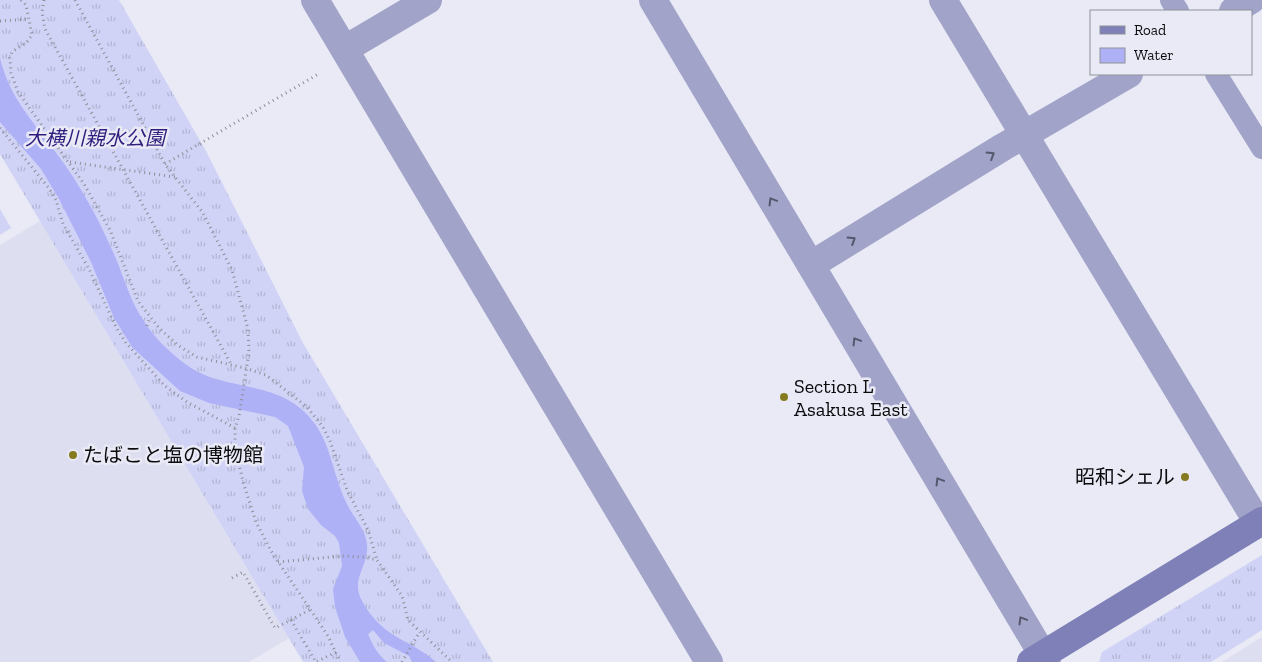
<svg xmlns="http://www.w3.org/2000/svg" width="1262" height="662" font-family="'Zilla Slab','Noto Sans JP',serif">
	<style>
		.built { fill: #dddef0 }
		.grass { fill: url(#grass-tufts) }
		.garden { fill: #d0d3f6 }
		.water { fill: #aeb1f6 }
		.lines { fill: none; stroke-linecap: round; stroke-linejoin: round }
		.path { stroke: #8e8e96; stroke-width: 3; stroke-dasharray: 1 4; stroke-linecap: butt }
		.lane { stroke: #a1a3c9; stroke-width: 22 }
		.street { stroke: #a1a3c9; stroke-width: 28 }
		.secondary { stroke: #7e80b7; stroke-width: 28 }
		.oneway { stroke: #56576c }
		.poi-dot { fill: #857a20; stroke: #e9eaf5; stroke-width: 2 }
		.labels { text-anchor: middle; dominant-baseline: central; stroke-width: 5; stroke-linejoin: round; paint-order: stroke }
		.park-label { font-size: 20px; font-style: italic; fill: #2f1d7e; stroke: #e9eaf5 }
		.poi-label { font-size: 20px; fill: #0b0b0e; stroke: #e9eaf5; text-anchor: start }
	</style>
	<defs>
		<pattern id="grass-tufts" width="24" height="20" patternUnits="userSpaceOnUse" patternTransform="scale(1.25)"><rect width="24" height="20" fill="#d0d3f6"/><path d="M3 7l-1-3M5 7V3M7 7l1-3M15 17l-1-3M17 17v-4M19 17l1-3" fill="none" stroke="#b1b4d2"/></pattern>
	</defs>
	<rect width="100%" height="100%" fill="#e9eaf5"/>
	<g class="built">
		<path d="M 40,221 L 289,638 L 249,662 L 0,662 L 0,245 Z"/>
		<path d="M 1262,637 L 1262,662 L 1222,662 Z"/>
	</g>
	<g class="grass">
		<path d="M 0,0 L 119,0 L 206,151 L 303,343 L 493,662 L 303,662 L 0,154 Z"/>
		<path d="M 1262,555 L 1262,630 L 1211,662 L 1099,662 L 1102,652 Z"/>
	</g>
	<path class="garden" d="M 0,209 L 11,228 L 0,235 Z"/>
	<path class="water" d="M 0,58 C 9,96 31,119 54,150 C 68,168 80,187 91,207 C 101,225 109,243 117,261 C 125,281 131,302 143,320 C 154,337 168,351 184,363 C 225,395 281,376 315,424 C 331,446 334,477 346,502 C 352,516 366,529 367,545 C 369,565 351,578 361,599 C 382,639 407,637 436,662 L 412,662 L 409,656 L 384,643 L 373,630 L 368,634 C 372,644 378,655 387,662 L 360,662 L 345,637 L 335,607 L 333,589 L 342,566 L 339,543 L 335,536 L 321,525 L 308,509 L 302,491 L 304,467 L 288,426 L 275,417 L 209,403 L 180,391 L 132,347 L 114,318 L 91,262 L 59,199 L 41,169 L 0,122 Z"/>
	<g class="lines">
		<g class="path">
			<path d="M 21,0 L 26,5 L 32,35 L 27,42 L 12,52 L 10,58 L 11,73 L 18,92 L 84,184 L 110,230 L 138,301 L 159,328 L 179,346 L 197,357 L 245,368 L 266,375 L 307,407 L 323,427 L 330,441 L 347,490 L 368,530 L 377,560"/>
			<path d="M 44,0 L 42,12 L 45,29 L 231,364"/>
			<path d="M 75,0 L 165,164 L 203,213 L 232,270 L 248,329 L 249,352 L 239,416 L 235,428 L 235,446 L 243,482 L 256,522 L 271,551 L 328,636 L 340,662"/>
			<path d="M 0,21 L 29,19"/>
			<path d="M 0,128 L 48,187 L 56,200 L 63,224 L 89,269 L 116,327 L 126,343 L 165,386 L 187,402 L 235,428"/>
			<path d="M 70,162 L 175,177"/>
			<path d="M 165,164 L 320,73"/>
			<path d="M 147,326 L 150,318"/>
			<path d="M 278,562 L 342,556 L 364,557 L 377,560 L 402,596 L 408,620 L 452,662"/>
			<path d="M 232,578 L 243,572 L 275,628 L 291,620 L 316,662 L 336,652"/>
			<path d="M 291,620 L 311,609"/>
			<path d="M 402,662 L 419,633"/>
		</g>
		<g class="lane">
			<path d="M 1171,0 L 1178,11"/>
			<path d="M 1216,74 L 1262,148"/>
		</g>
		<g class="street">
			<path d="M 315,0 L 709,662"/>
			<path d="M 653,0 L 1047,662"/>
			<path d="M 943,0 L 1258,523"/>
			<path d="M 1233,11 L 1251,0"/>
			<path d="M 345,49 L 428,0"/>
			<path d="M 811,265 L 1003,147 L 1129,74"/>
		</g>
		<path class="secondary" d="M 1031,662 L 1262,521"/>
	</g>
	<defs><path id="oneway-chevron" d="M-2-3.5L2.5 0L-2 3.5" fill="none" stroke-width="1.6" stroke-linecap="round" stroke-linejoin="round" transform="scale(1.25)"/></defs>
	<g class="oneway">
		<use href="#oneway-chevron" transform="translate(991 155) rotate(-32)"/>
		<use href="#oneway-chevron" transform="translate(772 201) rotate(-121)"/>
		<use href="#oneway-chevron" transform="translate(852 240) rotate(-32)"/>
		<use href="#oneway-chevron" transform="translate(856 341) rotate(-121)"/>
		<use href="#oneway-chevron" transform="translate(939 481) rotate(-121)"/>
		<use href="#oneway-chevron" transform="translate(1022 620) rotate(-121)"/>
	</g>
	<g class="poi-dot">
		<circle cx="784" cy="397" r="5"/>
		<circle cx="73" cy="455" r="5"/>
		<circle cx="1185" cy="477" r="5"/>
	</g>
	<g class="labels">
		<g class="park-label">
			<text x="95" y="138">大横川親水公園</text>
		</g>
		<g class="poi-label">
			<text x="794" y="386">Section L<tspan x="794" dy="23">Asakusa East</tspan></text>
			<text x="83" y="455">たばこと塩の博物館</text>
			<text x="1175" y="477" text-anchor="end">昭和シェル</text>
		</g>
	</g>
	<rect x="1090" y="10" width="162" height="65" fill="#e9eaf5" stroke="#909199"/>
	<rect x="1100" y="26" width="25" height="8" fill="#7e80b7" stroke="#909199"/>
	<text x="1134" y="35" font-size="15" fill="#0b0b0e">Road</text>
	<rect x="1100" y="48" width="25" height="15" fill="#aeb1f6" stroke="#909199"/>
	<text x="1134" y="60" font-size="15" fill="#0b0b0e">Water</text>
</svg>
